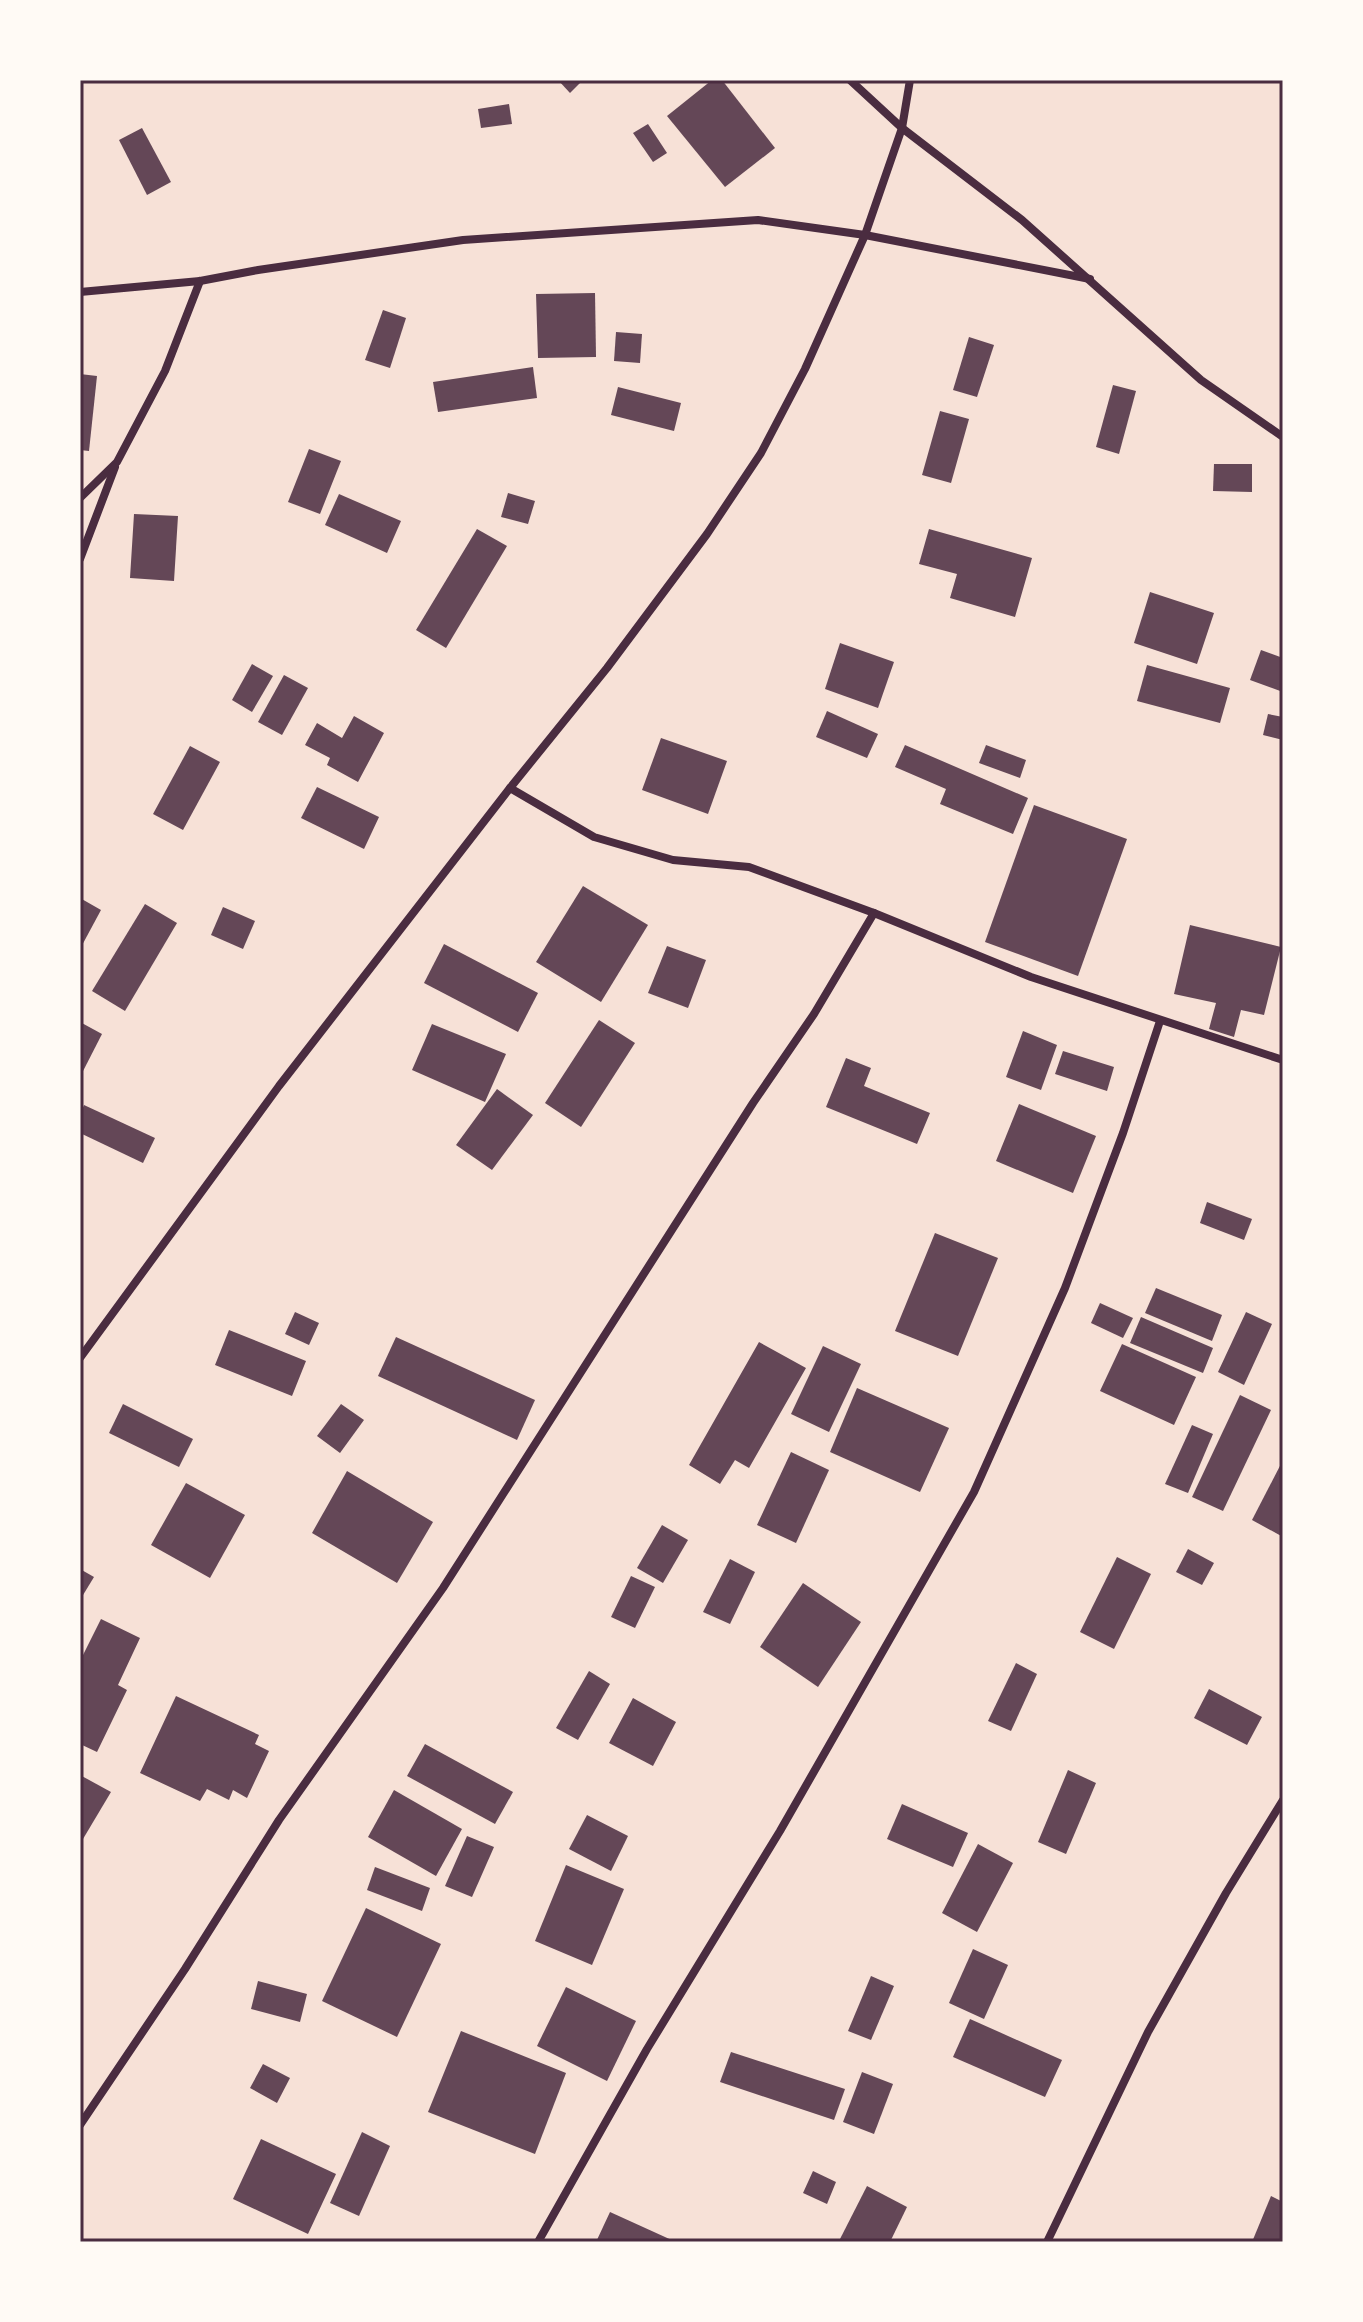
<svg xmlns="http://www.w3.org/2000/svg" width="1363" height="2322" font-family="Cabin,sans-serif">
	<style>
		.building { fill: #644757 }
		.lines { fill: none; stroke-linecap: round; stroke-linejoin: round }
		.minor { stroke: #4a2c40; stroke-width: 8 }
		.neatline { fill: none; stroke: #4a2c40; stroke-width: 3 }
	</style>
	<rect width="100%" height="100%" fill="#f7e1d7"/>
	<g class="building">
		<path d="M 558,80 L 583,80 L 570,93 Z"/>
		<path d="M 712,80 L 722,80 L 775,148 L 725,187 L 667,116 Z"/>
		<path d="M 509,104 L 512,124 L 481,128 L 478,109 Z"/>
		<path d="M 648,124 L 667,153 L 653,162 L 633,133 Z"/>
		<path d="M 142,128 L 171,182 L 147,195 L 119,140 Z"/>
		<path d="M 595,293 L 596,357 L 538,358 L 536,294 Z"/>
		<path d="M 383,310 L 406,318 L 390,368 L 365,360 Z"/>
		<path d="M 616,332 L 642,334 L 640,363 L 614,361 Z"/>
		<path d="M 969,337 L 994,345 L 977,397 L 953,390 Z"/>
		<path d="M 533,367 L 537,398 L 438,412 L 433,382 Z"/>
		<path d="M 80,374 L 97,376 L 89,451 L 80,450 Z"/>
		<path d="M 1113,385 L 1136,391 L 1119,454 L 1096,447 Z"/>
		<path d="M 618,387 L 681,403 L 674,431 L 611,415 Z"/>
		<path d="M 940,411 L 969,419 L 951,483 L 922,475 Z"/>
		<path d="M 309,449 L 341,461 L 320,514 L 288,502 Z"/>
		<path d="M 1214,464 L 1252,464 L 1252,492 L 1213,491 Z"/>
		<path d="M 508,493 L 535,501 L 528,524 L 501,517 Z"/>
		<path d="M 339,494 L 401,521 L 387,553 L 325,525 Z"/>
		<path d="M 134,514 L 178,516 L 174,581 L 130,578 Z"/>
		<path d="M 477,529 L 507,546 L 446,648 L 416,630 Z"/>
		<path d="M 929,529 L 1032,558 L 1015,617 L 950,598 L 957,574 L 919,564 Z"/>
		<path d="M 1150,592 L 1214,613 L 1197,664 L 1134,643 Z"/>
		<path d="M 840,643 L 894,662 L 878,708 L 825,689 Z"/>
		<path d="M 1261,650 L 1283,658 L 1283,692 L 1250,680 Z"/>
		<path d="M 252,664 L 273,676 L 252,712 L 232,700 Z"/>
		<path d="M 1147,665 L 1230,688 L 1220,723 L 1137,701 Z"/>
		<path d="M 284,675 L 308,688 L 282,735 L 258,722 Z"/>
		<path d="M 827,711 L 878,734 L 867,758 L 816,737 Z"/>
		<path d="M 1268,714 L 1283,717 L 1283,740 L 1263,735 Z"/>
		<path d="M 354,716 L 384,733 L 358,782 L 327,765 L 330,758 L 305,745 L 317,723 L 342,738 Z"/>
		<path d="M 661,738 L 727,761 L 708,814 L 642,790 Z"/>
		<path d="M 905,745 L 1028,798 L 1013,834 L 940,804 L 946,789 L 895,767 Z"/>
		<path d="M 986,745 L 1026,760 L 1020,778 L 979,763 Z"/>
		<path d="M 190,746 L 220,762 L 183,830 L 153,814 Z"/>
		<path d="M 317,787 L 379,817 L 364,849 L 301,818 Z"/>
		<path d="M 1034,805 L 1127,839 L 1078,976 L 985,942 Z"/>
		<path d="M 583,886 L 648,925 L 601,1002 L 536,962 Z"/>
		<path d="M 80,898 L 101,910 L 80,949 Z"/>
		<path d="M 145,904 L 177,923 L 125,1011 L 92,991 Z"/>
		<path d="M 223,907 L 255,921 L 243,949 L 211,935 Z"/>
		<path d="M 1190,925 L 1281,947 L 1264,1015 L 1241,1010 L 1234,1037 L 1209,1029 L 1216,1003 L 1174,994 Z"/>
		<path d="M 444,944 L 538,993 L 518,1032 L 424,983 Z"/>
		<path d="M 667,946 L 706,960 L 688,1008 L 648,993 Z"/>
		<path d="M 599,1020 L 635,1043 L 581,1127 L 545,1103 Z"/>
		<path d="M 80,1022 L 102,1034 L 80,1077 Z"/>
		<path d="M 432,1024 L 506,1054 L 485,1102 L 412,1070 Z"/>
		<path d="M 1023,1031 L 1057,1045 L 1041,1090 L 1006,1077 Z"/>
		<path d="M 1063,1051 L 1114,1067 L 1107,1091 L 1055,1074 Z"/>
		<path d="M 846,1058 L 871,1068 L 864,1086 L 930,1113 L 917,1144 L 826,1107 Z"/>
		<path d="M 497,1089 L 533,1115 L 492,1170 L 456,1145 Z"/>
		<path d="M 1019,1104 L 1096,1136 L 1073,1193 L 996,1161 Z"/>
		<path d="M 84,1105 L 155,1138 L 143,1163 L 80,1133 L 80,1115 Z"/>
		<path d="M 1207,1202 L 1252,1219 L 1244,1240 L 1200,1223 Z"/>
		<path d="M 935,1233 L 998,1258 L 958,1356 L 895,1331 Z"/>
		<path d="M 1156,1288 L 1222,1315 L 1212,1341 L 1145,1313 Z"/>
		<path d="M 1100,1303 L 1133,1318 L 1123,1338 L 1091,1323 Z"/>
		<path d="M 295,1312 L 319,1323 L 309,1345 L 285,1334 Z"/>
		<path d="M 1246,1312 L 1272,1324 L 1244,1385 L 1218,1372 Z"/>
		<path d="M 1141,1317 L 1213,1348 L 1203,1373 L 1130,1343 Z"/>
		<path d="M 229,1330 L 306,1361 L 292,1396 L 215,1365 Z"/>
		<path d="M 396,1337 L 535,1400 L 517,1440 L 378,1376 Z"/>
		<path d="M 759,1342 L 806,1368 L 749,1468 L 735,1460 L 720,1484 L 689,1465 Z"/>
		<path d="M 1122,1344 L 1196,1377 L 1174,1425 L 1100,1391 Z"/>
		<path d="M 823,1346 L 861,1364 L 829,1432 L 791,1414 Z"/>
		<path d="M 857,1388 L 949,1428 L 920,1492 L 830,1452 Z"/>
		<path d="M 1240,1395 L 1271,1410 L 1223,1511 L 1192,1497 Z"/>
		<path d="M 123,1404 L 193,1439 L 179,1467 L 109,1433 Z"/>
		<path d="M 341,1404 L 364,1420 L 340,1453 L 317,1436 Z"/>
		<path d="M 1192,1425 L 1213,1434 L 1188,1493 L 1165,1484 Z"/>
		<path d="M 791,1452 L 829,1470 L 796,1543 L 757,1525 Z"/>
		<path d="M 1283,1460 L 1283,1537 L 1252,1520 Z"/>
		<path d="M 347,1471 L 433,1522 L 397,1583 L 312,1533 Z"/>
		<path d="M 186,1483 L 245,1515 L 210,1578 L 151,1545 Z"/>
		<path d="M 662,1525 L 688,1540 L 663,1583 L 637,1568 Z"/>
		<path d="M 1188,1549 L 1214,1563 L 1202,1585 L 1176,1572 Z"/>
		<path d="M 1117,1557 L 1151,1574 L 1114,1649 L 1080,1632 Z"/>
		<path d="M 730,1559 L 755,1572 L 730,1624 L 703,1612 Z"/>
		<path d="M 80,1569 L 94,1577 L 80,1600 Z"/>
		<path d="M 631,1576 L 655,1587 L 635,1628 L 611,1617 Z"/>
		<path d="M 803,1583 L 861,1622 L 818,1687 L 760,1647 Z"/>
		<path d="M 101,1619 L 140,1638 L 118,1685 L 127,1690 L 97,1752 L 80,1744 L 80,1661 Z"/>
		<path d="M 1016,1663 L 1037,1674 L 1011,1731 L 988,1721 Z"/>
		<path d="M 589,1671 L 610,1684 L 578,1740 L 556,1728 Z"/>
		<path d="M 1209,1689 L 1262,1717 L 1247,1745 L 1194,1718 Z"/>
		<path d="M 176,1696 L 259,1735 L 255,1744 L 269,1751 L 247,1798 L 233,1790 L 229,1800 L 207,1789 L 200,1801 L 140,1773 Z"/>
		<path d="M 633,1698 L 676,1722 L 653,1766 L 609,1743 Z"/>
		<path d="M 425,1744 L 513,1792 L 495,1824 L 407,1776 Z"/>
		<path d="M 1068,1770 L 1096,1783 L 1066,1854 L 1038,1842 Z"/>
		<path d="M 80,1775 L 111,1792 L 80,1844 Z"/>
		<path d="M 394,1790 L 462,1829 L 436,1876 L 368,1837 Z"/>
		<path d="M 902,1804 L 968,1833 L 953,1867 L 887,1839 Z"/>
		<path d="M 587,1815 L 628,1836 L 611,1871 L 569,1849 Z"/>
		<path d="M 467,1836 L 494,1847 L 472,1897 L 445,1886 Z"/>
		<path d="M 978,1844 L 1013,1863 L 977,1932 L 942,1913 Z"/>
		<path d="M 566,1865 L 624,1889 L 592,1965 L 535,1941 Z"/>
		<path d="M 375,1867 L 430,1888 L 422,1911 L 367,1890 Z"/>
		<path d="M 366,1908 L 441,1944 L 397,2037 L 322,2001 Z"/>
		<path d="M 973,1949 L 1008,1965 L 984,2019 L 949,2003 Z"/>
		<path d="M 871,1976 L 894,1986 L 871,2040 L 848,2031 Z"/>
		<path d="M 258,1981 L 307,1994 L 300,2022 L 251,2009 Z"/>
		<path d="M 566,1987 L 636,2021 L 607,2081 L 537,2046 Z"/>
		<path d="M 970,2019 L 1062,2060 L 1045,2097 L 953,2057 Z"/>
		<path d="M 461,2031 L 566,2073 L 535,2154 L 428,2112 Z"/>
		<path d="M 731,2052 L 845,2089 L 834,2120 L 720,2082 Z"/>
		<path d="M 263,2064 L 290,2078 L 277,2103 L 250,2088 Z"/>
		<path d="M 862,2072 L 893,2084 L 874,2134 L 843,2122 Z"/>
		<path d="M 362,2132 L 390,2146 L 359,2216 L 330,2203 Z"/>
		<path d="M 261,2139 L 336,2174 L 308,2234 L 233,2199 Z"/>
		<path d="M 813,2171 L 836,2182 L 827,2204 L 803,2193 Z"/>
		<path d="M 867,2186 L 907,2207 L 890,2242 L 847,2242 L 840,2239 Z"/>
		<path d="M 1271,2196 L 1283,2202 L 1283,2242 L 1252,2242 Z"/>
		<path d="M 610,2212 L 676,2242 L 596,2242 Z"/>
	</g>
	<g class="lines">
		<g class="minor">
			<path d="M 850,80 L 902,128 L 1022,220 L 1201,380 L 1283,437"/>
			<path d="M 80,292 L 200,281 L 258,270 L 463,240 L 758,220 L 865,235 L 1090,279"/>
			<path d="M 80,498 L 117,462 L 165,371 L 200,281"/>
			<path d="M 80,559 L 115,467"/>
			<path d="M 510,788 L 594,837 L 673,860 L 749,867 L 874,913 L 1031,977 L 1283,1060"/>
			<path d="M 80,1358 L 279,1086 L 510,788 L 607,668 L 707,534 L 761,453 L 805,369 L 865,235 L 902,128 L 910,80"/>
			<path d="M 80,2125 L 185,1969 L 279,1820 L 443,1588 L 753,1103 L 814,1014 L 874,913"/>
			<path d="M 538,2242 L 647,2049 L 780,1831 L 974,1492 L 1065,1288 L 1123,1133 L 1160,1021"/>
			<path d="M 1047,2242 L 1148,2032 L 1226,1893 L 1283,1800"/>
		</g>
	</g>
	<rect width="1363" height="2322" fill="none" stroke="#fffaf5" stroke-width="164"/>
	<rect x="82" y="82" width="1199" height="2158" class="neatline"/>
</svg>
